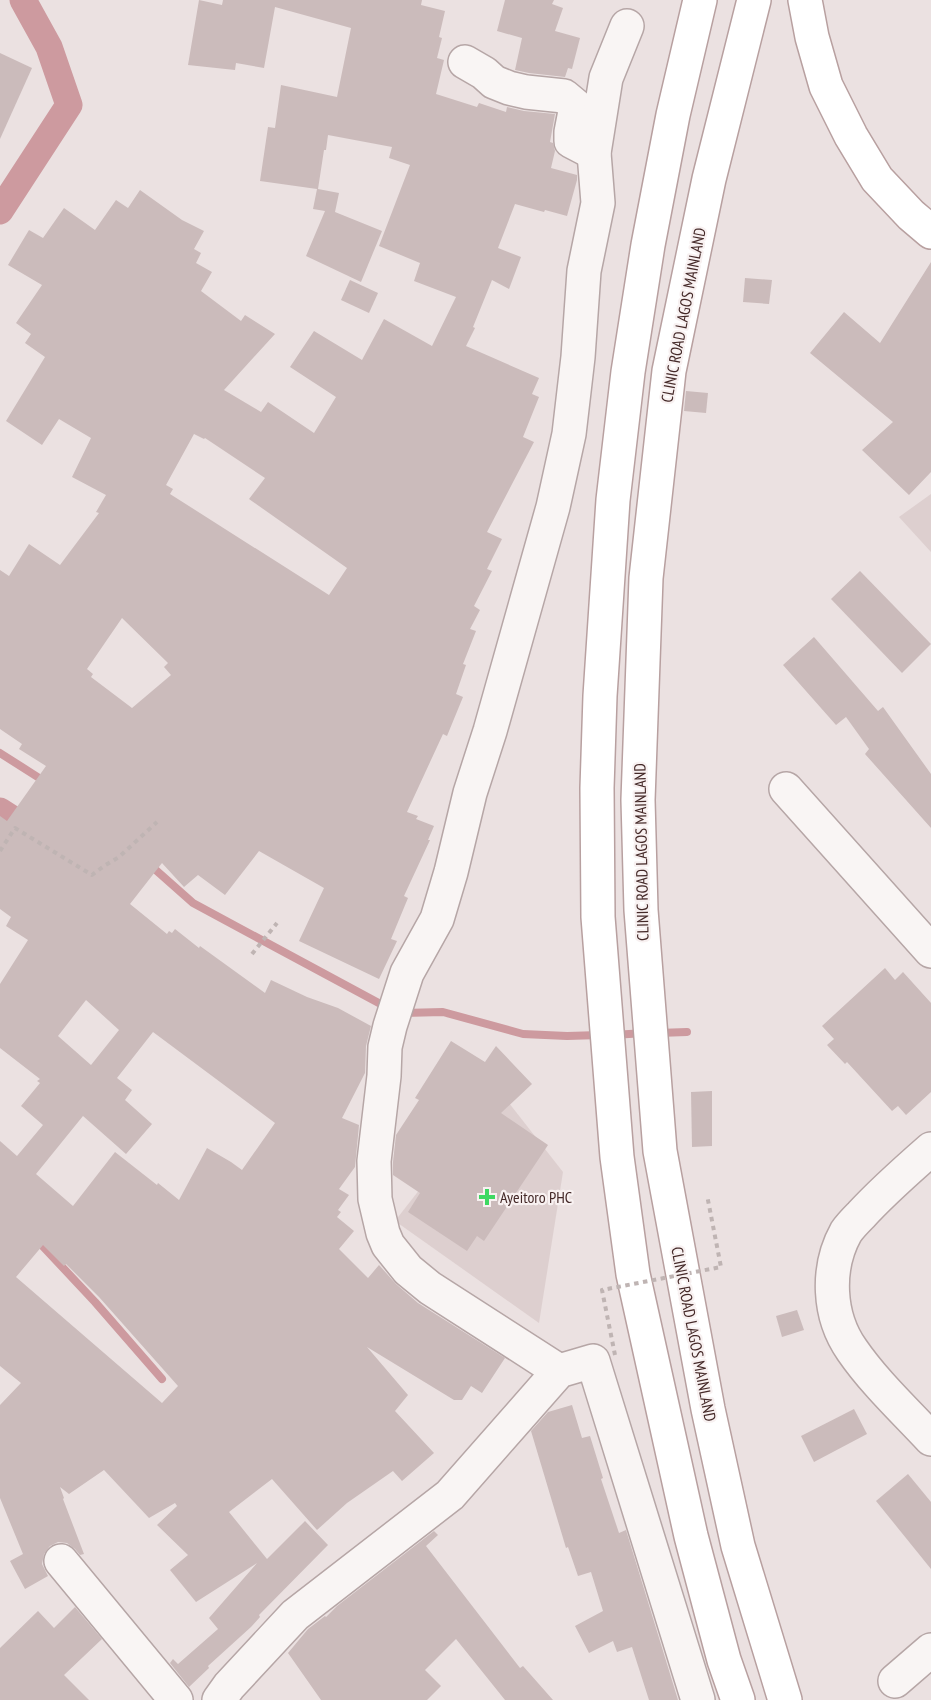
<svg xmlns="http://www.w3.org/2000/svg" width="931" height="1700" font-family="'PT Sans Narrow',sans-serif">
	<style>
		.built { fill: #ddcfcf }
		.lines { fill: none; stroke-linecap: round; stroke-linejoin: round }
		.stream { stroke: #cd9a9f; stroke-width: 8 }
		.canal { stroke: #cd9a9f; stroke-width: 27 }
		.building { fill: #cbbbbb; fill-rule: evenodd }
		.minor-casing { stroke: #b6a6a6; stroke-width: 36 }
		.major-casing { stroke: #b8a0a0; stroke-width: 36 }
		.path { stroke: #bfb4b3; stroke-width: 4; stroke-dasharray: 4.5 4.5; stroke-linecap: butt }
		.minor { stroke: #f9f5f4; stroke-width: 33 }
		.major { stroke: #fff; stroke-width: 33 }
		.path-bridge { stroke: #bfb4b3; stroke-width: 4; stroke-dasharray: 4.5 4.5; stroke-linecap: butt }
		.poi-dot { fill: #3ed862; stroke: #f8f1f1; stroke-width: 2 }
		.labels { text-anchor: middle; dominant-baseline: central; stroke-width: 4.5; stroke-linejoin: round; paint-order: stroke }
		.street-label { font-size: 16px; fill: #442928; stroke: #f8f1f1 }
		.poi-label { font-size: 16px; fill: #442928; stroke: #f8f1f1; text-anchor: start }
	</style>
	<rect width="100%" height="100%" fill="#ebe1e1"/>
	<g class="built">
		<path d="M 931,494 L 931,552 L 899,517 Z"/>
		<path d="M 498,1089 L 563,1172 L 539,1323 L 395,1221 Z"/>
	</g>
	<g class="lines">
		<g class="stream">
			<path d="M 0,753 L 47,783"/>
			<path d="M 149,864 L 193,903 L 388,1008"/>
			<path d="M 403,1013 L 443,1012 L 523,1034 L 567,1036 L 600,1035"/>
			<path d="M 658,1033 L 687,1032"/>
			<path d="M 613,1035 L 645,1033"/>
			<path d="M 36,1239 L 95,1302 L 162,1379"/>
		</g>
		<g class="canal">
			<path d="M 0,211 L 69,105 L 49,47 L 23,0"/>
			<path d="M 0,811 L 39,836"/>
		</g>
	</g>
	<g class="building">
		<path d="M 199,0 L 222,5 L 223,0 L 422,0 L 421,5 L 445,11 L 439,37 L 442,38 L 437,58 L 444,60 L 436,94 L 477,107 L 479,103 L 506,112 L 507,107 L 524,111 L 555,114 L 550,142 L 553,143 L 555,151 L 551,168 L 577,175 L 577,180 L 567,216 L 545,210 L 544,212 L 515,204 L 498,248 L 521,257 L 509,289 L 492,280 L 473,327 L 475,328 L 466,346 L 539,378 L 532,394 L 539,397 L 523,437 L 534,442 L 487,532 L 502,539 L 487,569 L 492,571 L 474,606 L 480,610 L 470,629 L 476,631 L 463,664 L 466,665 L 456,694 L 463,697 L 447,736 L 443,734 L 407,812 L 418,816 L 416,819 L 434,826 L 428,840 L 430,840 L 404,896 L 408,898 L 391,939 L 397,941 L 379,979 L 299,941 L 324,888 L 259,851 L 225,895 L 198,875 L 184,887 L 162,863 L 130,904 L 167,934 L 169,931 L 172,933 L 175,929 L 199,948 L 200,946 L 265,993 L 271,980 L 307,997 L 338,1008 L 371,1026 L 366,1046 L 365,1073 L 342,1118 L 359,1125 L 355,1167 L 339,1189 L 349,1195 L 338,1210 L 341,1212 L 337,1217 L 354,1231 L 339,1249 L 368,1278 L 379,1265 L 396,1284 L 418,1303 L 505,1358 L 482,1393 L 471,1386 L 462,1400 L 454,1400 L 367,1347 L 408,1395 L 395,1411 L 434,1453 L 402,1481 L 393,1471 L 347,1503 L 317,1530 L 272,1479 L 229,1512 L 267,1559 L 305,1521 L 328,1545 L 259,1615 L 260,1617 L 251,1627 L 208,1666 L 209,1668 L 189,1687 L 170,1663 L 173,1659 L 178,1664 L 218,1629 L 209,1618 L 257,1563 L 196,1602 L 170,1570 L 188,1555 L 157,1525 L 177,1506 L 175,1503 L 149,1518 L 104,1470 L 69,1494 L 60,1487 L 64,1498 L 63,1499 L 84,1554 L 80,1555 L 75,1549 L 67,1543 L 58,1542 L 50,1546 L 44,1554 L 42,1564 L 48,1576 L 25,1589 L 10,1561 L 23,1554 L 0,1498 L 0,1405 L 21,1383 L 0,1366 L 0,1141 L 17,1156 L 43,1125 L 21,1106 L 40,1083 L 37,1081 L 40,1079 L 0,1048 L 0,984 L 28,940 L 6,926 L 11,917 L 0,909 L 0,816 L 7,821 L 46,766 L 19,749 L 22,744 L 0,729 L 0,570 L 9,576 L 29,544 L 60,565 L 99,513 L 96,512 L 106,495 L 72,477 L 91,438 L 59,419 L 42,445 L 6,421 L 45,357 L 25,343 L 31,334 L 16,323 L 42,285 L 8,265 L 29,230 L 43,238 L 64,208 L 95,230 L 116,200 L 128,208 L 140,190 L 182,220 L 204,231 L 194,249 L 201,253 L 196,263 L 212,272 L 201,291 L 241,321 L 245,315 L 275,334 L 224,390 L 261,412 L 268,402 L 314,433 L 336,397 L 290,367 L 314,331 L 362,360 L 384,319 L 432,346 L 456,297 L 414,281 L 420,263 L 379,246 L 410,165 L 389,158 L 392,147 L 328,135 L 326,150 L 324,150 L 318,189 L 339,193 L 335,212 L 382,231 L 361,282 L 306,256 L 325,211 L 313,209 L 317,189 L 260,181 L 268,127 L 275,128 L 281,85 L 337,97 L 351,28 L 275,7 L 264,68 L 236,63 L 235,70 L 188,65 ZM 194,434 L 204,439 L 205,438 L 265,478 L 249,499 L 347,568 L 329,595 L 170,494 L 173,489 L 166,485 ZM 122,618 L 168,663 L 164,667 L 171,675 L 132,708 L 91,677 L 93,674 L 87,669 ZM 86,1000 L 119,1030 L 91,1065 L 58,1036 ZM 153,1032 L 275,1123 L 242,1170 L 231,1162 L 207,1148 L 179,1200 L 158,1183 L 157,1185 L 115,1152 L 73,1206 L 36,1174 L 83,1116 L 126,1154 L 152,1124 L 125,1100 L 132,1090 L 117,1078 ZM 43,1245 L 64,1266 L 66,1264 L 99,1297 L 178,1386 L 162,1403 L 16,1277 Z"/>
		<path d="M 505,0 L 554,0 L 552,4 L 563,8 L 555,31 L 580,38 L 572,69 L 568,68 L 565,77 L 529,73 L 515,70 L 522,38 L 497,31 Z"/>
		<path d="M 0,53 L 32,68 L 0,139 Z"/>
		<path d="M 931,262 L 931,472 L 909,495 L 862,450 L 893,422 L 810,353 L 844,312 L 880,343 Z"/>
		<path d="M 745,278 L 772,280 L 769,304 L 743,302 Z"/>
		<path d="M 350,280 L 378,293 L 369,313 L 341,300 Z"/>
		<path d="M 686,391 L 708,393 L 706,413 L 684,411 Z"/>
		<path d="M 860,571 L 931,644 L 902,673 L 831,599 Z"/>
		<path d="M 814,637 L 878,711 L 883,707 L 931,774 L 931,828 L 865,754 L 869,749 L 846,717 L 836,725 L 783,665 Z"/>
		<path d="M 885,968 L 895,980 L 903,972 L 931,1003 L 931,1092 L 906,1115 L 898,1106 L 892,1111 L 847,1062 L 845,1064 L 827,1045 L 834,1039 L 822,1026 Z"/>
		<path d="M 451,1041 L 485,1062 L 496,1046 L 532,1084 L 501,1113 L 548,1145 L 484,1241 L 477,1236 L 467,1251 L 408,1212 L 420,1193 L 393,1175 L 393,1162 L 396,1135 L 419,1100 L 415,1098 Z"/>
		<path d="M 712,1091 L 712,1146 L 692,1147 L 691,1092 Z"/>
		<path d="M 797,1310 L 804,1330 L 782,1337 L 776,1316 Z"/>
		<path d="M 572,1405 L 582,1438 L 590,1436 L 603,1478 L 601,1479 L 619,1533 L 626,1530 L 678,1700 L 649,1700 L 632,1647 L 617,1652 L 613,1641 L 589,1653 L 575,1626 L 603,1611 L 591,1572 L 578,1576 L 568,1547 L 566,1548 L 531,1431 L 548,1412 Z"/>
		<path d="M 854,1409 L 867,1434 L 814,1462 L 801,1436 Z"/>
		<path d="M 908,1474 L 931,1502 L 931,1569 L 876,1501 Z"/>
		<path d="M 434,1531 L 438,1535 L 426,1546 L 520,1668 L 523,1666 L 553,1700 L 505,1700 L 456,1639 L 425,1670 L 441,1686 L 427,1700 L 321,1700 L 288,1653 L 308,1629 L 325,1616 L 326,1617 L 337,1606 Z"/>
		<path d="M 75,1607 L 102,1639 L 64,1675 L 89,1700 L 0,1700 L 0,1648 L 38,1611 L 54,1628 Z"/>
	</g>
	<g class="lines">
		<g class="minor-casing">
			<g id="minor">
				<path d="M 465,62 L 484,73 L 494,82 L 509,88 L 526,92 L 564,96 L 576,106 L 571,132 L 571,141 L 594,153"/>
				<path d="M 786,789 L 931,951"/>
				<path d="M 931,1149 C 907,1170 883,1191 861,1215 C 856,1220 850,1226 846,1232 C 826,1268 828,1316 852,1350 C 874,1382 904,1410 931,1439"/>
				<path d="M 559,1371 L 430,1288 L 408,1270 L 388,1245 L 383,1233 L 375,1199 L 374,1161 L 384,1076 L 385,1047 L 390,1026 L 407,973 L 437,919 L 451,872 L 470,793 L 490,731 L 553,507 L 569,434 L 578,357 L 584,271 L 598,203 L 594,153 L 606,78 L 627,26"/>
				<path d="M 61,1561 L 176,1700"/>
				<path d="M 895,1681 L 931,1650"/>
				<path d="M 219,1700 L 229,1686 L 295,1615 L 450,1495 L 559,1371 L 593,1361 L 698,1700"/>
			</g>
		</g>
		<g class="major-casing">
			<g id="major">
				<path d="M 700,0 L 673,115 L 648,245 L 628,372 L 613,500 L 600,696 L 597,788 L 598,917 L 617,1157 L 633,1274 L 691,1536 L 724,1660 L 738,1700"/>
				<path d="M 754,0 L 709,179 L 669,371 L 646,578 L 638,800 L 641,910 L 660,1151 L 708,1409 L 738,1546 L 785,1700"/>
				<path d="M 805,0 L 812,37 L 826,86 L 851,136 L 877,179 L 911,215 L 931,232"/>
			</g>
		</g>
		<g class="path">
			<path d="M 0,851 L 15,828 L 92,875 L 104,866 L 119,857 L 157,822"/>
			<path d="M 252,954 L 277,923"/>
		</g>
		<use href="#minor" class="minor"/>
		<use href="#major" class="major"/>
		<path class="path-bridge" d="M 615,1355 L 602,1290 L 721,1267 L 707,1195"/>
	</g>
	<path class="poi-dot" d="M484 1188h6v6h6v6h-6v6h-6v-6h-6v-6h6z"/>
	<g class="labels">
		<g class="street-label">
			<text transform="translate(683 315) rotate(-79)">CLINIC ROAD LAGOS MAINLAND</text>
			<text transform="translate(641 852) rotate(-91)">CLINIC ROAD LAGOS MAINLAND</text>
			<text transform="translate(694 1334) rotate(79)">CLINIC ROAD LAGOS MAINLAND</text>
		</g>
		<g class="poi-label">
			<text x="500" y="1197">Ayeitoro PHC</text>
		</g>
	</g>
</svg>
